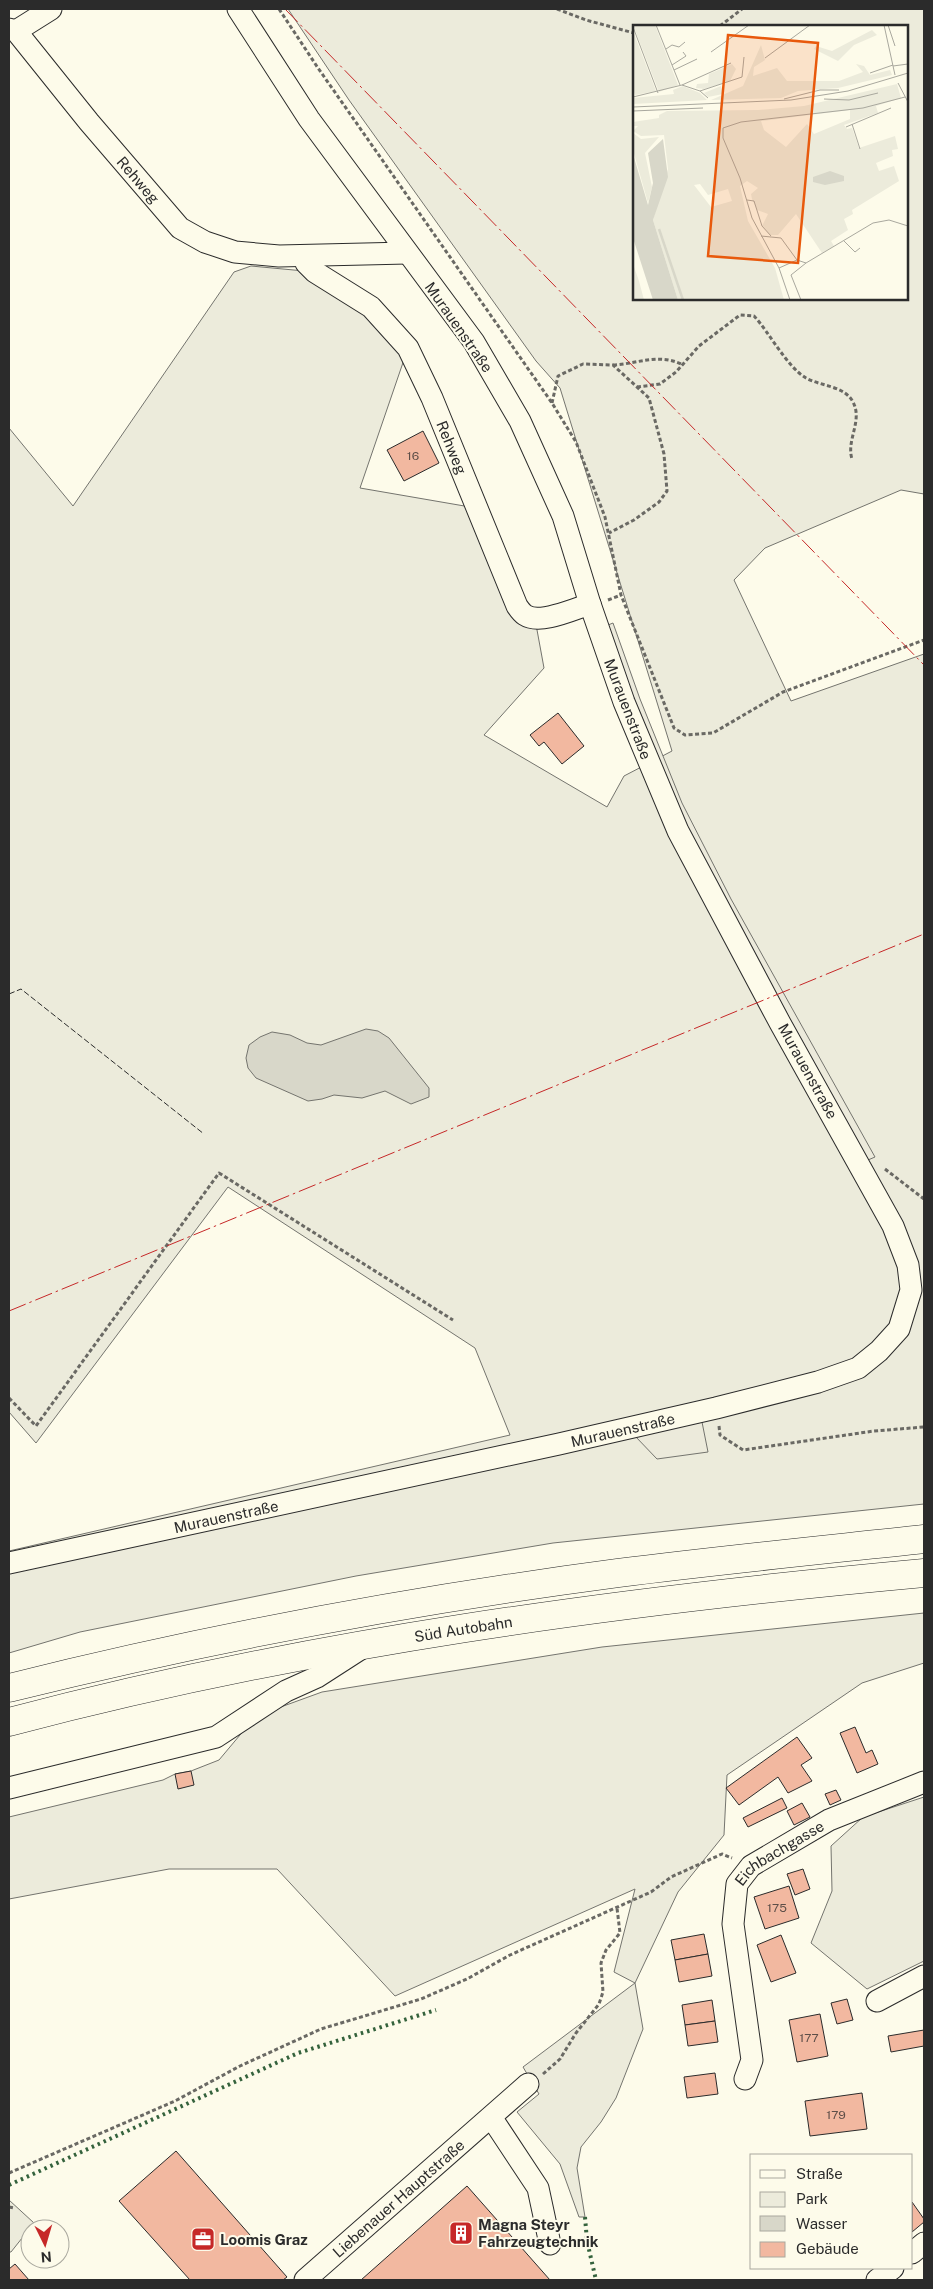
<svg xmlns="http://www.w3.org/2000/svg" width="933" height="2289" font-family="'Public Sans',sans-serif">
	<style>
		.green { fill: #ecebdb; stroke: #74746e; fill-rule: evenodd }
		.parking { fill: #eceadb; stroke: #74746e }
		.water { fill: #d8d7c9; stroke: #74746e }
		.building { fill: #f2b8a0; stroke: #2b2b2b }
		.lines { fill: none; stroke-linecap: round; stroke-linejoin: round }
		.minor-casing { stroke: #2b2b2b; stroke-width: 23 }
		.highway-casing { stroke: #2b2b2b; stroke-width: 29 }
		.path { stroke: #6a6964; stroke-width: 3; stroke-dasharray: 4 2.5; stroke-linecap: butt }
		.minor { stroke: #fdfbea; stroke-width: 21 }
		.highway { stroke: #fdfbea; stroke-width: 28 }
		.hedge { stroke: #34623c; stroke-width: 4; stroke-dasharray: 2.5 4; stroke-linecap: butt }
		.fence { stroke: #2b2b2b; stroke-width: 1; stroke-dasharray: 6 2.5; stroke-linecap: butt }
		.power { stroke: #c62828; stroke-width: 1; stroke-dasharray: 18 4 2.5 4; stroke-linecap: butt }
		.labels { text-anchor: middle; dominant-baseline: central; stroke-width: 4; stroke-linejoin: round; paint-order: stroke }
		.number-label { font-size: 12px; fill: #5d4e48 }
		.street-label { font-size: 15px; fill: #2b2b2b; stroke: #fdfbea }
		.poi-label { font-size: 15px; font-weight: bold; fill: #2b2b2b; stroke: #fdfbea; text-anchor: start }
		.inset-river { fill: none; stroke: #d8d7c9; stroke-width: 2.5 }
		.inset-road { fill: none; stroke: #a9a89e; stroke-width: 1 }
		.view { fill: #e8590c; fill-opacity: 0.15; stroke: #e8590c; stroke-width: 2.5 }
		.inset-edge { fill: none; stroke: #2b2b2b; stroke-width: 2.5 }
	</style>
	<rect width="100%" height="100%" fill="#fdfbea"/>
	<g class="green">
		<path d="M 288,9 L 924,9 L 924,494 L 901,490 L 765,548 L 734,580 L 791,701 L 924,654 L 924,1504 L 553,1543 L 356,1576 L 80,1632 L 9,1653 L 9,1551 L 510,1435 L 475,1348 L 228,1187 L 36,1443 L 9,1412 L 9,428 L 73,506 L 234,272 L 251,266 L 315,272 L 408,348 L 360,488 L 476,508 L 535,619 L 544,668 L 484,735 L 607,807 L 624,776 L 672,751 L 560,388 L 536,361 L 349,100 ZM 634,26 L 907,26 L 907,299 L 634,299 Z"/>
		<path d="M 924,1613 L 924,1663 L 862,1683 L 727,1775 L 724,1835 L 678,1892 L 635,1983 L 643,2029 L 616,2098 L 601,2122 L 581,2147 L 577,2168 L 585,2217 L 579,2217 L 560,2164 L 517,2112 L 539,2094 L 523,2067 L 635,1983 L 614,1972 L 635,1889 L 395,1996 L 277,1869 L 169,1869 L 9,1899 L 9,1817 L 163,1780 L 175,1774 L 191,1771 L 219,1760 L 245,1729 L 267,1712 L 322,1692 L 602,1647 Z"/>
		<path d="M 924,1797 L 924,1961 L 867,1989 L 811,1943 L 832,1891 L 831,1846 L 863,1817 Z"/>
		<path d="M 9,2200 L 34,2223 L 11,2252 L 9,2252 Z"/>
	</g>
	<g class="parking">
		<path d="M 613,623 L 640,699 L 682,803 L 731,899 L 875,1157 L 868,1160 L 725,902 L 676,806 L 634,701 L 608,625 Z"/>
		<path d="M 702,1422 L 708,1452 L 657,1459 L 635,1436 Z"/>
	</g>
	<path class="water" d="M 366,1029 L 378,1031 L 389,1038 L 429,1088 L 429,1097 L 411,1104 L 385,1091 L 362,1098 L 334,1095 L 322,1099 L 308,1101 L 256,1078 L 248,1068 L 246,1058 L 249,1045 L 260,1037 L 272,1032 L 290,1035 L 307,1043 L 321,1045 Z"/>
	<g class="building">
		<path d="M 423,431 L 439,463 L 404,481 L 387,450 Z"/>
		<path d="M 558,713 L 584,746 L 562,764 L 544,742 L 539,746 L 530,735 Z"/>
		<path d="M 855,1727 L 866,1753 L 872,1750 L 878,1764 L 857,1773 L 840,1733 Z"/>
		<path d="M 797,1737 L 812,1758 L 801,1765 L 812,1781 L 788,1793 L 778,1777 L 739,1805 L 726,1788 Z"/>
		<path d="M 191,1771 L 194,1785 L 178,1789 L 175,1774 Z"/>
		<path d="M 836,1790 L 841,1800 L 830,1805 L 825,1794 Z"/>
		<path d="M 782,1798 L 787,1808 L 748,1827 L 743,1818 Z"/>
		<path d="M 802,1803 L 810,1817 L 794,1825 L 787,1811 Z"/>
		<path d="M 803,1869 L 810,1889 L 795,1895 L 787,1874 Z"/>
		<path d="M 789,1886 L 799,1918 L 765,1929 L 754,1897 Z"/>
		<path d="M 704,1934 L 708,1954 L 675,1960 L 671,1940 Z"/>
		<path d="M 781,1935 L 796,1973 L 771,1982 L 757,1945 Z"/>
		<path d="M 708,1954 L 712,1976 L 679,1982 L 675,1960 Z"/>
		<path d="M 847,1999 L 853,2020 L 837,2024 L 831,2003 Z"/>
		<path d="M 712,2000 L 715,2021 L 685,2025 L 682,2005 Z"/>
		<path d="M 820,2014 L 828,2056 L 797,2062 L 789,2020 Z"/>
		<path d="M 715,2021 L 718,2042 L 688,2046 L 685,2025 Z"/>
		<path d="M 924,2030 L 924,2046 L 891,2052 L 888,2036 Z"/>
		<path d="M 715,2073 L 718,2094 L 687,2098 L 684,2077 Z"/>
		<path d="M 862,2093 L 867,2129 L 810,2136 L 805,2101 Z"/>
		<path d="M 176,2151 L 287,2277 L 283,2280 L 190,2280 L 119,2201 Z"/>
		<path d="M 467,2186 L 550,2280 L 361,2280 Z"/>
		<path d="M 912,2202 L 924,2219 L 924,2222 L 912,2232 Z"/>
		<path d="M 15,2264 L 29,2280 L 9,2280 L 9,2269 Z"/>
	</g>
	<g class="lines">
		<g class="minor-casing">
			<g id="minor">
				<path id="s1" d="M 9,29 L 16,31 L 89,122 L 180,228 L 205,242 L 235,252 L 279,256 L 407,253"/>
				<path d="M 16,31 L 51,9"/>
				<path id="s2" d="M 304,256 L 306,263 L 315,272 L 371,307 L 408,348 L 432,398 L 517,606 C 519,609 522,613 525,615 C 540,625 574,609 590,604"/>
				<path id="s3" d="M 9,1563 L 559,1444 L 716,1408 L 818,1382 L 858,1368 L 879,1351 L 899,1329 L 911,1290 L 908,1265 L 893,1226 L 780,1023 L 678,831 L 624,702 L 590,604 L 563,516 L 520,421 L 474,342 L 309,119 L 238,9"/>
				<path d="M 9,1788 L 216,1737 L 286,1691 L 317,1677 L 362,1648"/>
				<path d="M 877,2001 L 924,1976"/>
				<path id="s4" d="M 745,2079 L 752,2060 L 733,1924 L 737,1884 L 751,1866 L 829,1820 L 924,1782"/>
				<path d="M 491,2117 L 538,2188 L 550,2244"/>
				<path d="M 912,2253 L 924,2243"/>
				<path id="s5" d="M 305,2280 L 528,2084"/>
				<path d="M 877,2280 L 893,2268"/>
			</g>
		</g>
		<g class="highway-casing">
			<g id="highway">
				<path d="M 9,1688 C 209,1638 413,1600 618,1573 C 720,1560 822,1550 924,1539"/>
				<path id="s6" d="M 9,1722 C 308,1643 616,1601 924,1573"/>
			</g>
		</g>
		<g class="path">
			<path d="M 279,9 L 318,68 L 552,403 L 576,442 L 605,517 L 621,595 L 674,728 L 685,735 L 713,733 L 783,692 L 924,640"/>
			<path d="M 557,9 L 586,20 L 634,33"/>
			<path d="M 720,26 L 742,9"/>
			<path d="M 613,365 C 637,364 658,353 681,364"/>
			<path d="M 637,387 L 660,384 L 676,372 L 699,346 L 740,315 L 754,316 C 769,332 787,367 806,378 C 820,386 845,386 853,402 C 863,421 846,440 852,459"/>
			<path d="M 552,403 L 558,376 L 583,364 L 613,365 L 649,398 L 664,454 L 667,491 L 659,502 L 634,520 L 609,533"/>
			<path d="M 608,600 L 621,595"/>
			<path d="M 885,1169 L 924,1199"/>
			<path d="M 9,1398 L 36,1426 L 219,1173 L 453,1320"/>
			<path d="M 719,1426 L 720,1435 L 743,1450 L 874,1431 L 924,1427"/>
			<path d="M 543,2074 L 560,2059 L 576,2033 L 599,2004 L 603,1992 L 601,1963 L 606,1950 L 620,1933 L 617,1908"/>
			<path d="M 9,2173 L 175,2101 L 240,2066 L 321,2029 L 421,1999 L 467,1979 L 510,1955 L 651,1892 L 671,1877 L 722,1854 L 732,1858"/>
			<path d="M 9,2207 L 14,2208"/>
		</g>
		<use href="#minor" class="minor"/>
		<use href="#highway" class="highway"/>
		<g class="hedge">
			<path d="M 9,2185 L 298,2053 L 436,2010"/>
			<path d="M 585,2217 L 587,2241 L 596,2280"/>
		</g>
		<path class="fence" d="M 9,994 L 21,989 L 204,1134"/>
		<g class="power">
			<path d="M 285,9 L 924,665"/>
			<path d="M 9,1311 L 924,934"/>
		</g>
	</g>
	<defs>
		<g id="building-square" transform="scale(1.25)"><rect x="-9" y="-9" width="18" height="18" rx="4" fill="#c62828" stroke="#fdfbea"/><path d="M-4-6H4V6H1V3H-1V6H-4ZM-2.5-4.3h1.7v1.8h-1.7ZM.8-4.3h1.7v1.8H.8ZM-2.5-1h1.7V.8h-1.7ZM.8-1h1.7V.8H.8Z" fill="#fff"/></g>
		<g id="office-square" transform="scale(1.25)"><rect x="-9" y="-9" width="18" height="18" rx="4" fill="#c62828" stroke="#fdfbea"/><path d="M-6-3h4V-5.5h4V-3h4V5H-6ZM-1-4.5V-3h2v-1.5ZM-6 0V1H6V0Z" fill="#fff"/></g>
	</defs>
	<g fill-rule="evenodd">
		<use href="#building-square" x="461" y="2233"/>
		<use href="#office-square" x="203" y="2239"/>
	</g>
	<g class="labels">
		<g class="number-label">
			<text x="413" y="456">16</text>
			<text x="777" y="1908">175</text>
			<text x="809" y="2038">177</text>
			<text x="836" y="2115">179</text>
		</g>
		<g class="street-label">
			<text stroke="none"><textPath href="#s1" startOffset="200">Rehweg</textPath></text>
			<text transform="translate(459 327) rotate(55)">Murauenstraße</text>
			<text stroke="none"><textPath href="#s2" startOffset="250">Rehweg</textPath></text>
			<text transform="translate(628 709) rotate(69)">Murauenstraße</text>
			<text transform="translate(808 1071) rotate(61)">Murauenstraße</text>
			<text stroke="none"><textPath href="#s3" startOffset="628">Murauenstraße</textPath></text>
			<text stroke="none"><textPath href="#s3" startOffset="222">Murauenstraße</textPath></text>
			<text stroke="none"><textPath href="#s6" startOffset="464">Süd Autobahn</textPath></text>
			<text stroke="none"><textPath href="#s4" startOffset="251">Eichbachgasse</textPath></text>
			<text stroke="none"><textPath href="#s5" startOffset="124">Liebenauer Hauptstraße</textPath></text>
		</g>
		<g class="poi-label">
			<text x="478" y="2224">Magna Steyr<tspan x="478" dy="17">Fahrzeugtechnik</tspan></text>
			<text x="220" y="2239">Loomis Graz</text>
		</g>
	</g>
	<g transform="translate(633 25)">
		<rect width="275" height="275" fill="#fdfbea"/>
		<path d="M 0,0 L 22,0 L 45,60 L 26,67 ZM 239,5 L 244,10 L 221,20 L 205,36 L 181,24 L 183,21 L 199,26 ZM 0,6 L 23,66 L 2,70 L 0,64 ZM 128,20 L 132,35 L 121,42 L 120,51 L 144,43 L 154,56 L 206,56 L 230,47 L 223,39 L 231,41 L 237,50 L 257,45 L 259,50 L 205,63 L 165,66 L 148,73 L 78,75 L 110,61 ZM 99,39 L 103,44 L 97,56 L 71,64 L 63,63 L 64,59 L 75,58 L 76,49 ZM 264,59 L 268,73 L 243,81 L 245,88 L 211,100 L 214,104 L 219,103 L 226,123 L 262,111 L 265,124 L 259,125 L 260,131 L 243,138 L 246,146 L 261,141 L 266,156 L 219,185 L 220,189 L 211,194 L 215,205 L 198,216 L 201,221 L 189,228 L 163,189 L 145,210 L 137,210 L 129,201 L 135,189 L 124,185 L 119,174 L 118,169 L 125,163 L 114,156 L 107,161 L 115,196 L 142,243 L 151,275 L 45,275 L 20,195 L 35,144 L 31,110 L 8,111 L 0,106 L 5,101 L 0,101 L 0,97 L 26,93 L 26,90 L 34,86 L 125,85 L 171,81 ZM 217,85 L 217,94 L 181,109 L 174,99 L 153,122 L 131,105 L 128,96 ZM 67,159 L 75,170 L 95,164 L 99,176 L 78,182 L 61,160 ZM 50,61 L 67,68 L 74,75 L 0,79 L 0,73 L 41,69 L 40,65 ZM 88,61 L 90,69 L 75,72 L 71,68 ZM 0,108 L 8,114 L 26,112 L 12,128 L 19,162 L 15,178 L 0,125 ZM 0,239 L 6,256 L 11,275 L 0,275 Z" fill="#ecebdb" fill-rule="evenodd"/>
		<path d="M 30,114 L 35,152 L 20,195 L 45,275 L 20,275 L 0,213 L 0,129 L 15,180 L 20,158 L 15,128 ZM 197,146 L 211,151 L 211,156 L 192,160 L 180,157 L 180,152 Z" fill="#d8d7c9"/>
		<path class="inset-river" d="M 26,204 L 50,275"/>
		<path class="inset-road" d="M 23,0 L 47,60M 251,0 L 262,50M 255,0 L 262,21M 0,2 L 25,68M 33,24 L 39,20 L 46,22 L 52,17M 78,27 L 116,0M 132,33 L 177,0M 39,40 L 53,31 L 50,27M 260,41 L 275,39M 41,45 L 64,34M 237,48 L 260,40M 265,58 L 275,77M 49,60 L 98,38M 67,66 L 109,52 L 111,32M 0,72 L 49,60 L 67,66 L 75,73M 151,74 L 187,65 L 206,65M 191,74 L 216,75 L 245,68M 0,82 L 158,75 L 215,66 L 275,48M 0,86 L 70,83M 219,99 L 227,124M 213,102 L 258,83M 114,175 L 121,176 L 129,201 L 138,211M 128,211 L 148,213 L 164,235 L 173,238 L 240,198 L 256,195 L 275,201M 211,216 L 222,227 L 227,223M 146,243 L 164,235M 157,275 L 146,243 L 119,193 L 107,153 L 90,113 L 90,103 L 108,97 L 230,83 L 272,72M 168,275 L 158,250 L 173,238"/>
		<path class="view" d="M 95,10 L 185,18 L 165,238 L 75,231 Z"/>
		<rect width="275" height="275" class="inset-edge"/>
	</g>
	<rect width="933" height="2289" fill="none" stroke="#2b2b2b" stroke-width="20"/>
	<rect x="750" y="2154" width="162" height="115" fill="#fdfbea" stroke="#a9a89e"/>
	<rect x="760" y="2170" width="25" height="8" fill="#fdfbea" stroke="#a9a89e"/>
	<text x="796" y="2179" font-size="15" fill="#2b2b2b">Straße</text>
	<rect x="760" y="2192" width="25" height="15" fill="#ecebdb" stroke="#a9a89e"/>
	<text x="796" y="2204" font-size="15" fill="#2b2b2b">Park</text>
	<rect x="760" y="2216" width="25" height="15" fill="#d8d7c9" stroke="#a9a89e"/>
	<text x="796" y="2229" font-size="15" fill="#2b2b2b">Wasser</text>
	<rect x="760" y="2242" width="25" height="15" fill="#f2b8a0" stroke="#a9a89e"/>
	<text x="796" y="2254" font-size="15" fill="#2b2b2b">Gebäude</text>
	<g transform="translate(45 2244) rotate(175)"><circle r="24" fill="#fdfbea" stroke="#a9a89e"/>
	<path d="M0-4L9 19L0 12L-9 19Z" fill="#c62828"/>
	<text y="-8" font-size="14" font-weight="bold" text-anchor="middle" fill="#2b2b2b">N</text>
	</g>
</svg>
